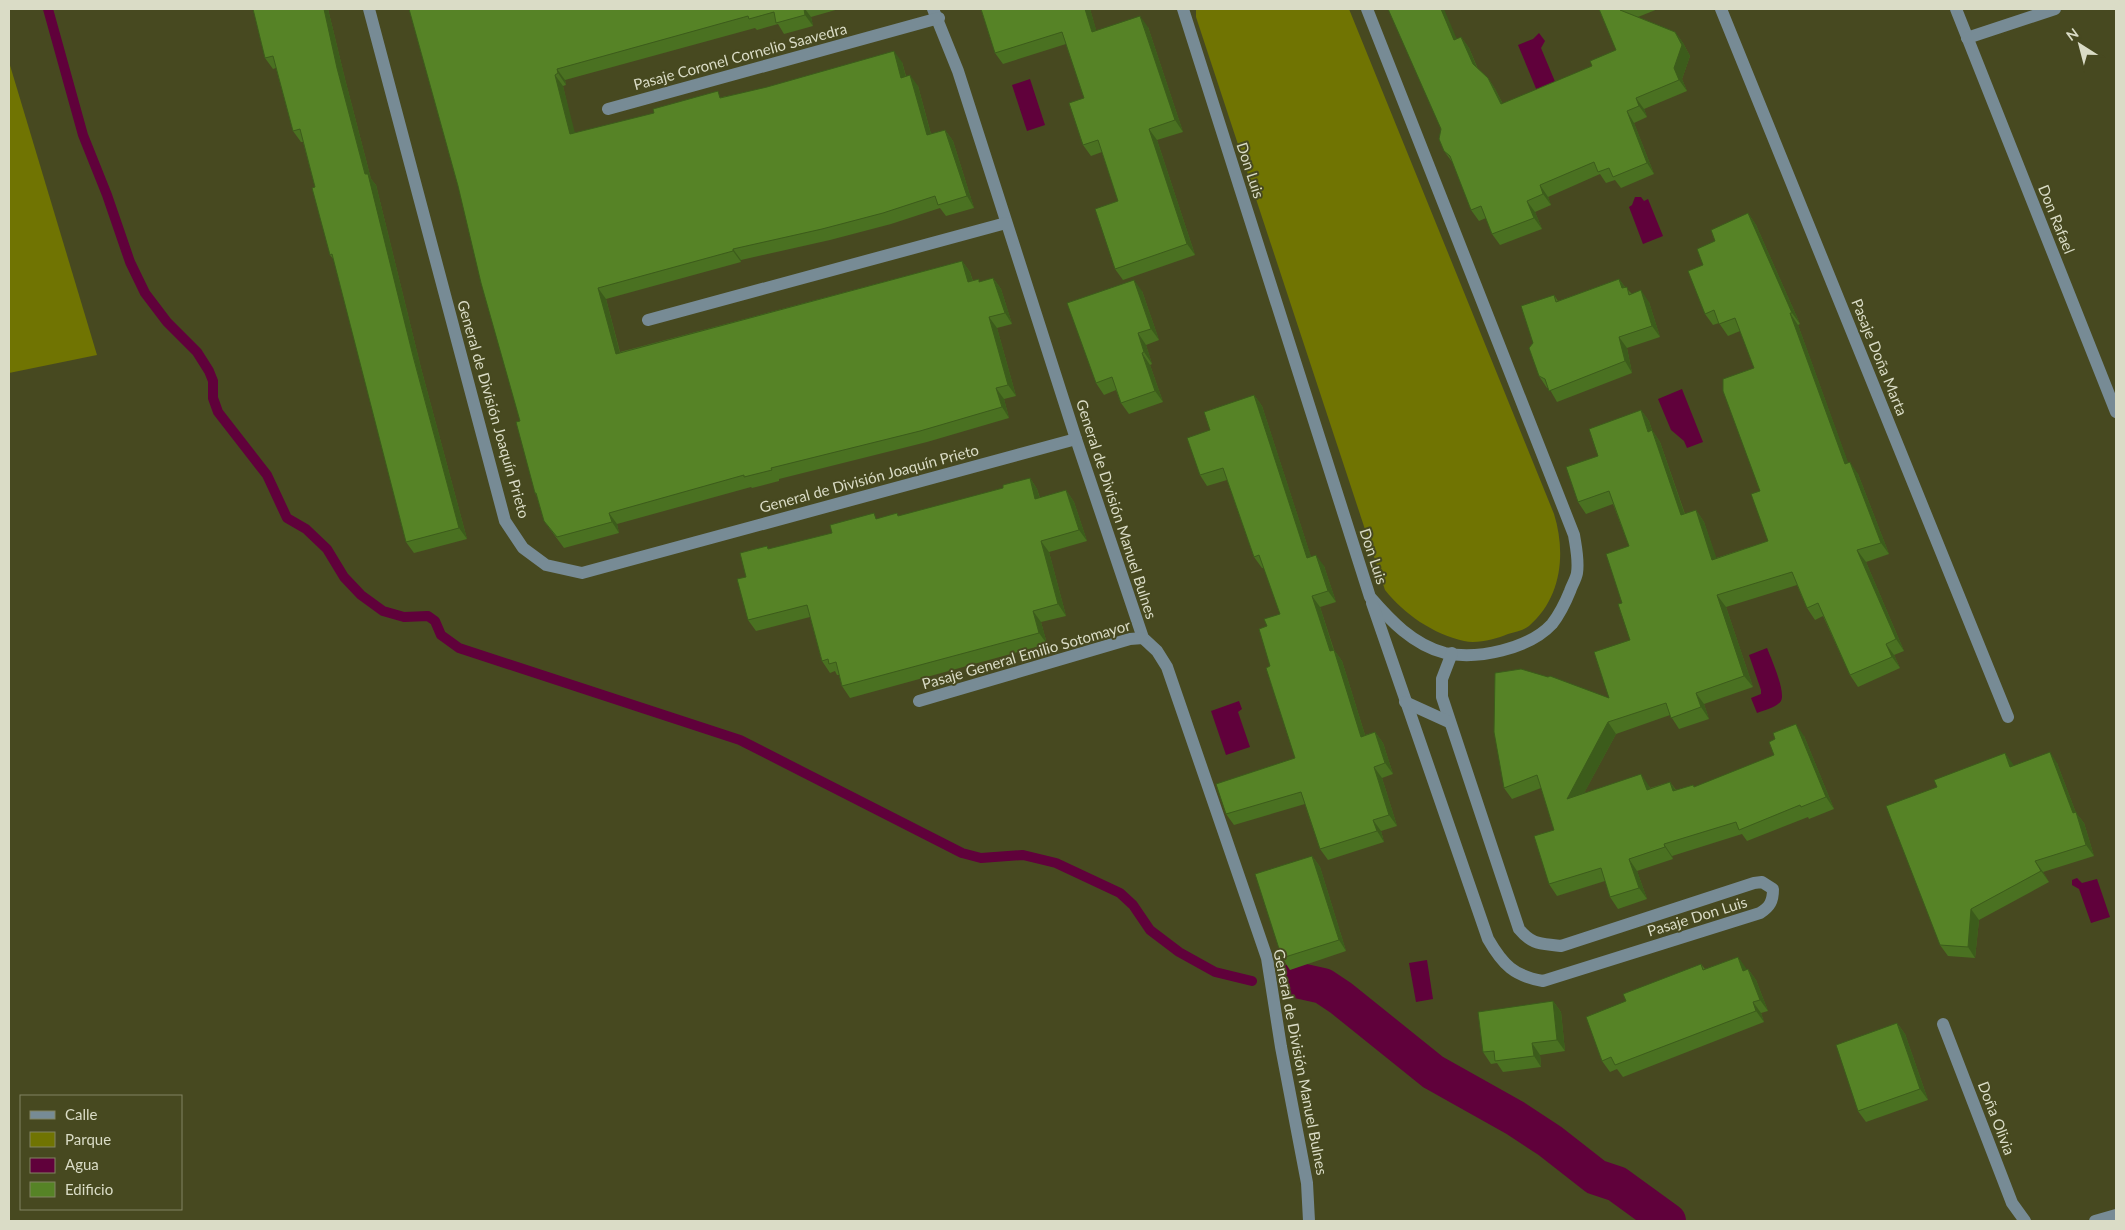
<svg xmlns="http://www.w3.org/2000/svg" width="2125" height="1230" font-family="Lato,sans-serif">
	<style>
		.green { fill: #707402 }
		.water { fill: #60013b }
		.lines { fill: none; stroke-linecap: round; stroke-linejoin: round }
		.stream { stroke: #60013b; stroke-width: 10 }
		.canal { stroke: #60013b; stroke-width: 36 }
		.minor { stroke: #778b95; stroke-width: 12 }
		.wall { fill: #4a7121 }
		.shaded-wall { fill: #3c5c1b }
		.building { fill: #568326; stroke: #3c5c1b }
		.labels { text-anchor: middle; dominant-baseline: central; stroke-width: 4; stroke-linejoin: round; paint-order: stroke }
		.street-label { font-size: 15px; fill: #dadcc6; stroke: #474920 }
	</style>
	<rect width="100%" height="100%" fill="#474920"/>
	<g class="green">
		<path d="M 1196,9 L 1349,9 L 1554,514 C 1566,552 1562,598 1529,626 C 1524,630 1515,632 1508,634 C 1496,639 1477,644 1464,641 C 1433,634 1404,614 1385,590 L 1196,17 Z"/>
		<path d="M 9,62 L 97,355 L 9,373 Z"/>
	</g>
	<g class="water">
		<path d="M 1539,33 L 1545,41 L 1541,48 L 1556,84 L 1537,91 L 1518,45 L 1533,39 Z"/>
		<path d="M 1030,79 L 1045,125 L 1027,131 L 1012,85 Z"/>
		<path d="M 1635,197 L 1641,197 L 1644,201 L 1648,199 L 1663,236 L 1643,244 L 1629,207 L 1632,205 Z"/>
		<path d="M 1682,389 L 1703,442 L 1687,448 L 1684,441 L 1671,430 L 1658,399 Z"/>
		<path d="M 1767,648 C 1771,658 1786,692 1781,701 C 1776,708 1764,710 1757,713 L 1751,698 L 1761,694 L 1761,690 L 1749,655 Z"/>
		<path d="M 1239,701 L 1242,709 L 1238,712 L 1250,747 L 1226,755 L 1211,711 Z"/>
		<path d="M 2077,878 L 2082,883 L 2097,879 L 2110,917 L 2091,923 L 2079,889 L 2072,885 L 2072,880 Z"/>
		<path d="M 1427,960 L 1433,999 L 1416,1002 L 1409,963 Z"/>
	</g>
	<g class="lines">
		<path class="stream" d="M 48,9 L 83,135 L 107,195 L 130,262 L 145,293 L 167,322 L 197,352 L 209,371 L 213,381 L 213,398 L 218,412 L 267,475 L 287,518 L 306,529 L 327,549 L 344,577 L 361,595 L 383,611 L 404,617 L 428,616 L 435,621 L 441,635 L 459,648 L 740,740 L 962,853 L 981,858 L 1023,855 L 1056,863 L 1120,893 L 1133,905 L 1150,930 L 1179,952 L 1215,972 L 1252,981"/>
		<path class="canal" d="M 1296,980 L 1323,986 L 1341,998 L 1433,1072 L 1515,1118 L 1550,1141 L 1596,1177 L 1617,1184 L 1668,1221"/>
		<g class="minor">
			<path d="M 369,9 L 505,521 L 523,548 L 546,565 L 582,573 L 1076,439"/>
			<path d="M 933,9 L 958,71 L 1076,439 L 1143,638 L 1157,651 L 1167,667 L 1267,958 L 1281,1047 L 1307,1183 L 1309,1221"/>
			<path d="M 1183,9 L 1370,597 C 1390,620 1413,645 1445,653 C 1477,660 1529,649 1552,624 C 1559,615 1566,601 1570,591 C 1572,585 1576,579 1577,573 C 1579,560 1576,548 1574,535 L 1367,9"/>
			<path d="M 1721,9 L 2008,717"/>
			<path d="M 1956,9 L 2116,412"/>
			<path d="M 1967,38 L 2055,9"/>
			<path d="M 608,109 L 939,18"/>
			<path d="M 648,320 L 1006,223"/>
			<path d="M 1372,603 L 1488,939 C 1503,965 1514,976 1543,981 L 1760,913 C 1770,907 1773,901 1773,889 L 1762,882 L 1754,883 L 1561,946 C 1542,943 1533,946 1519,929 L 1442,697 L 1442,679 L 1452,653"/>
			<path d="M 919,701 L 1130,639 L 1143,638"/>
			<path d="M 1405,702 L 1449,722"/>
			<path d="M 1943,1024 L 2012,1203 L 2025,1221"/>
			<path d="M 2095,1221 L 2116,1215"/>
		</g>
	</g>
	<g class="wall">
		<path d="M 253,9 L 328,9 L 345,79 L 371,179 L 376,185 L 421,368 L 467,539 L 414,553 L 406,542 L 334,260 L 330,255 L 315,187 L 303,142 L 301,142 L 293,131 L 276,68 L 273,69 L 265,58 Z"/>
		<path d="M 409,9 L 839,9 L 811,17 L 813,26 L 784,34 L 778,24 L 757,30 L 755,28 L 565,80 L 566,85 L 563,86 L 574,133 L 722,97 L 902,62 L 906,76 L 918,86 L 931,134 L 945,130 L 953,141 L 974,208 L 946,216 L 940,208 L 891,224 L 830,240 L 741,260 L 741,262 L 606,299 L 620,352 L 962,261 L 970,272 L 973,281 L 981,282 L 993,278 L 1001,289 L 1012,324 L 997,328 L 1016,396 L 1004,399 L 1009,418 L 927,442 L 779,479 L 779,481 L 752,488 L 751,487 L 617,524 L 619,533 L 564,548 L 544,521 L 537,497 L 535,493 L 520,421 L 458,186 Z"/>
		<path d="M 981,9 L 1090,9 L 1096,30 L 1148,27 L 1183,132 L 1157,140 L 1195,255 L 1123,280 L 1115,269 L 1118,201 L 1102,152 L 1091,156 L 1083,145 L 1084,98 L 1066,44 L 1003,64 L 995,53 Z"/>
		<path d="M 1599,9 L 1658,9 L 1638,17 L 1675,32 L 1683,43 L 1690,56 L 1682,79 L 1687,91 L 1644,109 L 1647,117 L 1634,123 L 1654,174 L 1621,188 L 1615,180 L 1606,183 L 1600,174 L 1548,197 L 1551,205 L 1535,212 L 1542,229 L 1500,245 L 1492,234 L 1486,218 L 1479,221 L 1471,210 L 1453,163 L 1444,151 L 1441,129 L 1457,39 L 1461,37 L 1469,48 L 1478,69 L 1488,78 L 1495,89 L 1503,104 L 1592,66 L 1616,50 Z"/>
		<path d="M 1748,213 L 1756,225 L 1800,324 L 1798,325 L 1848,463 L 1858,474 L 1889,554 L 1866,562 L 1904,651 L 1894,655 L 1900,668 L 1858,687 L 1850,675 L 1823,616 L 1815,620 L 1807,608 L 1797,585 L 1726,607 L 1753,687 L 1704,704 L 1709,719 L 1679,729 L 1670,715 L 1616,734 L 1584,793 L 1649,786 L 1650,788 L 1670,782 L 1676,790 L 1693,785 L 1695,787 L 1774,755 L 1804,736 L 1834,809 L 1809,819 L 1808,817 L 1747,841 L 1742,834 L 1672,856 L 1673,859 L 1637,871 L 1647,899 L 1618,909 L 1610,897 L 1605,881 L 1557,896 L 1549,884 L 1554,830 L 1541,788 L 1512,799 L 1504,788 L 1609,698 L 1630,640 L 1622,603 L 1629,546 L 1613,504 L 1586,514 L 1578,502 L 1598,456 L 1641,410 L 1649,421 L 1652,430 L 1660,442 L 1685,514 L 1696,510 L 1704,522 L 1716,558 L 1768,541 L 1760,491 L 1754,368 L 1740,331 L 1728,336 L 1719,323 L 1713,325 L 1705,314 L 1703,265 L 1715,241 Z"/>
		<path d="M 1619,279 L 1625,287 L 1632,294 L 1649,302 L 1660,337 L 1627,348 L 1632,373 L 1557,402 L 1549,388 L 1547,388 L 1539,376 L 1533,343 L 1554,295 L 1558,301 Z"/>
		<path d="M 1142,291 L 1159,340 L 1146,345 L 1152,364 L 1150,365 L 1163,402 L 1129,414 L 1121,403 L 1116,390 L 1104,395 L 1096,383 Z"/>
		<path d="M 1254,395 L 1262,406 L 1311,557 L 1324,566 L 1336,602 L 1320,607 L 1334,650 L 1342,661 L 1365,735 L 1375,732 L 1383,743 L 1393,774 L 1382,778 L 1397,826 L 1381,831 L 1384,842 L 1328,860 L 1320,849 L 1305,804 L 1234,825 L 1226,814 L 1295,758 L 1270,666 L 1267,626 L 1280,614 L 1264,568 L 1262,568 L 1254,557 L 1227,480 L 1207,486 L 1200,475 L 1210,430 Z"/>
		<path d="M 1030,478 L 1037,489 L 1040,498 L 1066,490 L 1074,502 L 1087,541 L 1049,552 L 1066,616 L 1041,622 L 1047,644 L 850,698 L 842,686 L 839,675 L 837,675 L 835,671 L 830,673 L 822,661 L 810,617 L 756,631 L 748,620 L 746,577 L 767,546 L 769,549 L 832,533 L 897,513 L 899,516 L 1003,488 Z"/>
		<path d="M 2005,753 L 2013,766 L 2057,763 L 2076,813 L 2084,823 L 2094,856 L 2043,872 L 2049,882 L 1979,920 L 1975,958 L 1948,956 L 1940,945 L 1937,787 Z"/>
		<path d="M 1312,856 L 1320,867 L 1346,951 L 1290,970 L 1282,958 Z"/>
		<path d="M 1738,957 L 1746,970 L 1748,969 L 1756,980 L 1768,1011 L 1761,1013 L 1764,1022 L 1623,1077 L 1617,1069 L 1610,1072 L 1602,1061 L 1626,1001 L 1701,964 L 1705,969 Z"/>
		<path d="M 1553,1001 L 1561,1012 L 1565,1051 L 1540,1055 L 1541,1067 L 1503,1072 L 1497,1063 L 1491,1064 L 1483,1052 Z"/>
		<path d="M 1897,1023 L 1905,1034 L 1928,1100 L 1866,1122 L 1858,1111 Z"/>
	</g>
	<g class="shaded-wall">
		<path d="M 324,9 L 328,9 L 345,79 L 371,179 L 376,185 L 421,368 L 467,539 L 459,528 L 337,68 Z"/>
		<path d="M 804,9 L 805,9 L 811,17 L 813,26 L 805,15 Z"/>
		<path d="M 1085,9 L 1090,9 L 1100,43 L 1092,32 Z"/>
		<path d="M 1441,9 L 1444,9 L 1462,51 L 1454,40 Z"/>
		<path d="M 1140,16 L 1148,27 L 1183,132 L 1175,120 Z"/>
		<path d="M 1675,32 L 1683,43 L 1690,56 L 1682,79 L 1687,91 L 1679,80 L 1674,68 Z"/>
		<path d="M 1461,37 L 1469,48 L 1480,75 L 1473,64 Z"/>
		<path d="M 894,51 L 902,62 L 909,89 L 901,78 Z"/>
		<path d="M 557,69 L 565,80 L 566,85 L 558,73 Z"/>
		<path d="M 555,75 L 563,86 L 578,145 L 570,134 Z"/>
		<path d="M 910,75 L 918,86 L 934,146 L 927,135 Z"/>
		<path d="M 1488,78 L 1495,89 L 1509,116 L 1501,104 Z"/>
		<path d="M 1636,98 L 1644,109 L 1647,117 L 1639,106 Z"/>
		<path d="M 1627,111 L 1634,123 L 1654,174 L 1647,163 Z"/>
		<path d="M 1149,129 L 1157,140 L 1195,255 L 1187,244 Z"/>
		<path d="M 945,130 L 953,141 L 974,208 L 967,196 Z"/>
		<path d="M 1540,185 L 1548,197 L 1551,205 L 1543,194 Z"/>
		<path d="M 1527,201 L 1535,212 L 1542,229 L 1534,218 Z"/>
		<path d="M 1748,213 L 1756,225 L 1800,324 L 1792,313 Z"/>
		<path d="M 733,249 L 741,260 L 741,262 L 733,251 Z"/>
		<path d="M 962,261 L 970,272 L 976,293 L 968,282 Z"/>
		<path d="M 993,278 L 1001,289 L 1012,324 L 1005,313 Z"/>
		<path d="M 1619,279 L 1627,290 L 1622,288 Z"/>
		<path d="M 1134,280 L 1142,291 L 1159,340 L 1151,329 Z"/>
		<path d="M 598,288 L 606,299 L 623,365 L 616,354 Z"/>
		<path d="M 1641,290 L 1649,302 L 1660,337 L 1652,326 Z"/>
		<path d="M 1790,313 L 1798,325 L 1853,476 L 1845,464 Z"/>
		<path d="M 989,317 L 997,328 L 1016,396 L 1008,385 Z"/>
		<path d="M 1138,333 L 1146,345 L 1152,364 L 1144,352 Z"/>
		<path d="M 1619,337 L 1627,348 L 1632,373 L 1625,361 Z"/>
		<path d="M 1142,353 L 1150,365 L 1163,402 L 1155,391 Z"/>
		<path d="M 996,388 L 1004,399 L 1009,418 L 1002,407 Z"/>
		<path d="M 1254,395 L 1262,406 L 1315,569 L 1307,558 Z"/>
		<path d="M 1641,410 L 1649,421 L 1656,443 L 1648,432 Z"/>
		<path d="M 1652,430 L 1660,442 L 1689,527 L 1681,515 Z"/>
		<path d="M 1850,462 L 1858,474 L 1889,554 L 1881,543 Z"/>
		<path d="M 1030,478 L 1037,489 L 1043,510 L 1035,499 Z"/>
		<path d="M 1066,490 L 1074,502 L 1087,541 L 1079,530 Z"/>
		<path d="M 1696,510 L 1704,522 L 1721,571 L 1712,560 Z"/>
		<path d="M 609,513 L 617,524 L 619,533 L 612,522 Z"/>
		<path d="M 1041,541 L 1049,552 L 1066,616 L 1058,604 Z"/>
		<path d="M 1857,550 L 1866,562 L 1904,651 L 1896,639 Z"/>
		<path d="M 1316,555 L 1324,566 L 1336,602 L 1328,591 Z"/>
		<path d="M 1717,595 L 1726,607 L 1753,687 L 1744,676 Z"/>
		<path d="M 1312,596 L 1320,607 L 1337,661 L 1334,650 L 1342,661 L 1369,748 L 1361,737 L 1330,651 Z"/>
		<path d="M 1033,611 L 1041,622 L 1047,644 L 1039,633 Z"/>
		<path d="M 1886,644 L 1894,655 L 1900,668 L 1892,657 Z"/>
		<path d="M 1696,693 L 1704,704 L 1709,719 L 1701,707 Z"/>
		<path d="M 1608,722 L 1616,734 L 1575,810 L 1567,799 Z"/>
		<path d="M 1796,724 L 1804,736 L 1834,809 L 1826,797 Z"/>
		<path d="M 1375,732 L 1383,743 L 1393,774 L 1385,763 Z"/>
		<path d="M 2050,752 L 2057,763 L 2076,813 L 2084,823 L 2094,856 L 2086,845 L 2073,813 Z"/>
		<path d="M 2005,753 L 2013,764 L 2018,778 L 2010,767 Z"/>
		<path d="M 1374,767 L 1382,778 L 1397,826 L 1389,815 Z"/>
		<path d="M 1641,774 L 1649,786 L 1655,801 L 1647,790 Z"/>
		<path d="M 1670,782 L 1678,794 L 1673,791 Z"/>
		<path d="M 1373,820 L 1381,831 L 1384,842 L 1377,831 Z"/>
		<path d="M 1664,844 L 1672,856 L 1673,859 L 1665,847 Z"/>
		<path d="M 1312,856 L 1320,867 L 1346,951 L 1339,940 Z"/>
		<path d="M 1629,859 L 1637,871 L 1647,899 L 1639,888 Z"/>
		<path d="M 2035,861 L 2043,872 L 2049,882 L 2041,871 Z"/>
		<path d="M 1971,909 L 1979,920 L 1975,958 L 1968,947 Z"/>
		<path d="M 1738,957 L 1746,968 L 1751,983 L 1743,971 Z"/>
		<path d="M 1748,969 L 1756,980 L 1768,1011 L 1760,1000 Z"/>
		<path d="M 1553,1001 L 1561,1012 L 1565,1051 L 1557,1040 Z"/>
		<path d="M 1753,1002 L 1761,1013 L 1764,1022 L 1756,1011 Z"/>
		<path d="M 1897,1023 L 1905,1034 L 1928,1100 L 1920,1089 Z"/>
		<path d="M 1532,1043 L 1540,1055 L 1541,1067 L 1534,1056 Z"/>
	</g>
	<g class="building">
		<path d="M 253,9 L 324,9 L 337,68 L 365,174 L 368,174 L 413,356 L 459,528 L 406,542 L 332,254 L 330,255 L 312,188 L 315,187 L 300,129 L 293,131 L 273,56 L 265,58 Z"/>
		<path d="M 409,9 L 804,9 L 805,15 L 776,23 L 774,12 L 749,19 L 748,16 L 557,69 L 558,73 L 555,75 L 570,134 L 654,113 L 653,109 L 718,91 L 720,98 L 767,87 L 894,51 L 901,78 L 910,75 L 927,135 L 945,130 L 967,196 L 938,205 L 935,196 L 883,213 L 822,229 L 733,249 L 733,251 L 598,288 L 616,354 L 962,261 L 968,282 L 979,279 L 979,282 L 993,278 L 1005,313 L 989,317 L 1008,385 L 996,388 L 1002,407 L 920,431 L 771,468 L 772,470 L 744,477 L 744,475 L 609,513 L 612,522 L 557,537 L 544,521 L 536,493 L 535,493 L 516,422 L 520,421 L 481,283 L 458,186 Z"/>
		<path d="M 981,9 L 1085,9 L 1092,32 L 1140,16 L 1175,120 L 1149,129 L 1187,244 L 1115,269 L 1095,209 L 1118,201 L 1098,140 L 1083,145 L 1069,103 L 1084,98 L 1062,32 L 995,53 Z"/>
		<path d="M 1388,9 L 1441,9 L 1454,40 L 1461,37 L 1473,64 L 1488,78 L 1501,104 L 1592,66 L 1590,61 L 1616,50 L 1599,9 L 1623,9 L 1620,10 L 1675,32 L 1682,45 L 1674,68 L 1679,80 L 1636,98 L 1639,106 L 1627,111 L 1647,163 L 1613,177 L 1609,168 L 1598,172 L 1594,162 L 1540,185 L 1543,194 L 1527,201 L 1534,218 L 1492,234 L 1481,206 L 1471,210 L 1450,156 L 1444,151 L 1439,139 L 1441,129 Z"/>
		<path d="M 1748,213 L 1792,313 L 1790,313 L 1845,464 L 1850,462 L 1881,543 L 1857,550 L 1896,639 L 1886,644 L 1892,657 L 1850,675 L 1818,603 L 1807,608 L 1792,572 L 1717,595 L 1744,676 L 1696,693 L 1701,707 L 1671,718 L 1666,703 L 1608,722 L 1567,799 L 1641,774 L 1647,790 L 1670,782 L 1673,791 L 1693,785 L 1694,787 L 1774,755 L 1769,742 L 1775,739 L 1773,733 L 1796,724 L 1826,797 L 1801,807 L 1800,805 L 1739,830 L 1736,822 L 1664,844 L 1665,847 L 1629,859 L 1639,888 L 1610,897 L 1601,868 L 1549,884 L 1534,836 L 1554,830 L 1537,775 L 1504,788 L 1494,732 L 1495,673 L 1521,669 L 1548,677 L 1550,676 L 1609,698 L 1594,652 L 1630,640 L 1618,604 L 1622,603 L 1606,554 L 1629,546 L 1609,491 L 1578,502 L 1566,467 L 1598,456 L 1589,429 L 1641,410 L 1648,432 L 1652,430 L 1681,515 L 1696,510 L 1712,560 L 1768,541 L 1751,494 L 1760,491 L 1723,391 L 1723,379 L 1754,368 L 1735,318 L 1719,324 L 1714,310 L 1705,314 L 1688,271 L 1703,265 L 1697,249 L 1715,241 L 1711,230 Z"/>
		<path d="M 1619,279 L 1622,288 L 1627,287 L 1629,295 L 1641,290 L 1652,326 L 1619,337 L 1625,361 L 1549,391 L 1545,379 L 1539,376 L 1529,348 L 1533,343 L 1521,306 L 1554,295 L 1556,302 Z"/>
		<path d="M 1134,280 L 1151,329 L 1138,333 L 1144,352 L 1142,353 L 1155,391 L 1121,403 L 1112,377 L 1096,383 L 1067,303 Z"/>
		<path d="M 1254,395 L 1307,558 L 1316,555 L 1328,591 L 1312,596 L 1330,651 L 1334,650 L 1361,737 L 1375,732 L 1385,763 L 1374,767 L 1389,815 L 1373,820 L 1377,831 L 1320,849 L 1301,792 L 1226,814 L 1216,784 L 1295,758 L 1266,668 L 1270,666 L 1259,629 L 1267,626 L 1264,619 L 1280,614 L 1259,555 L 1254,557 L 1223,468 L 1200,475 L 1187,438 L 1210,430 L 1204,412 Z"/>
		<path d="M 1030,478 L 1035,499 L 1066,490 L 1079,530 L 1041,541 L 1058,604 L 1033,611 L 1039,633 L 842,686 L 836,662 L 829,664 L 828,659 L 822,661 L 807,605 L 748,620 L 737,579 L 746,577 L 740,553 L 767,546 L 768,549 L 832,533 L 830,525 L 874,513 L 876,519 L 897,513 L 898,516 L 1003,488 L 1003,485 Z"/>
		<path d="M 2050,752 L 2073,813 L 2076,812 L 2086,845 L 2035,861 L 2041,871 L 1971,909 L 1968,947 L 1940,945 L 1886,806 L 1937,787 L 1934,780 L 2005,753 L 2010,767 Z"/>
		<path d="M 1312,856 L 1339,940 L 1282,958 L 1255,874 Z"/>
		<path d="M 1738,957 L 1743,971 L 1748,969 L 1760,1000 L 1753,1002 L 1756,1011 L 1615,1065 L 1611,1057 L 1602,1061 L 1586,1017 L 1626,1001 L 1623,994 L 1701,964 L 1703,970 Z"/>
		<path d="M 1553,1001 L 1557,1040 L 1532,1043 L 1534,1056 L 1495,1061 L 1494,1051 L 1483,1052 L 1478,1012 Z"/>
		<path d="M 1897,1023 L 1920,1089 L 1858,1111 L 1836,1045 Z"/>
	</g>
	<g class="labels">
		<g class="street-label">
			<text transform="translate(740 56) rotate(-15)">Pasaje Coronel Cornelio Saavedra</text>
			<text transform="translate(1251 170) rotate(72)">Don Luis</text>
			<text transform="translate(2057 219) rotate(68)">Don Rafael</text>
			<text transform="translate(1880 357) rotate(68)">Pasaje Doña Marta</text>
			<text transform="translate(494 409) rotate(74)">General de División Joaquín Prieto</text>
			<text transform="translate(869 478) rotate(-15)">General de División Joaquín Prieto</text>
			<text transform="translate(1117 509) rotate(72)">General de División Manuel Bulnes</text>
			<text transform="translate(1374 556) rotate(72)">Don Luis</text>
			<text transform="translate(1026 654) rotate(-16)">Pasaje General Emilio Sotomayor</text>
			<text transform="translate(1697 916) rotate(-17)">Pasaje Don Luis</text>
			<text transform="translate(1301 1062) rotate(79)">General de División Manuel Bulnes</text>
			<text transform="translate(1997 1118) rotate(69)">Doña Olivia</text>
		</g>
	</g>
	<rect width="2125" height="1230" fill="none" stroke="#dadcc6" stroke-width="20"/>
	<rect x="20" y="1095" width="162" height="115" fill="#474920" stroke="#828462"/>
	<rect x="30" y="1111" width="25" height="8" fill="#778b95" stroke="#828462"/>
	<text x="65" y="1120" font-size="15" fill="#dadcc6">Calle</text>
	<rect x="30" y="1132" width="25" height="15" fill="#707402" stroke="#828462"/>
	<text x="65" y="1145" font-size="15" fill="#dadcc6">Parque</text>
	<rect x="30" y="1158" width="25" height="15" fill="#60013b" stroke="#828462"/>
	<text x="65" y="1170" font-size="15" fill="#dadcc6">Agua</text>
	<rect x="30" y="1182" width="25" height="15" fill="#568326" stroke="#828462"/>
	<text x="65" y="1195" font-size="15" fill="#dadcc6">Edificio</text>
	<g transform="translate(2080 45) rotate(324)" stroke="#474920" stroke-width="4" paint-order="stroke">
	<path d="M0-4L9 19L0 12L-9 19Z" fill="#dadcc6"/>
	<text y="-8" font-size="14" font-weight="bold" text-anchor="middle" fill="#dadcc6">N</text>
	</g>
</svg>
